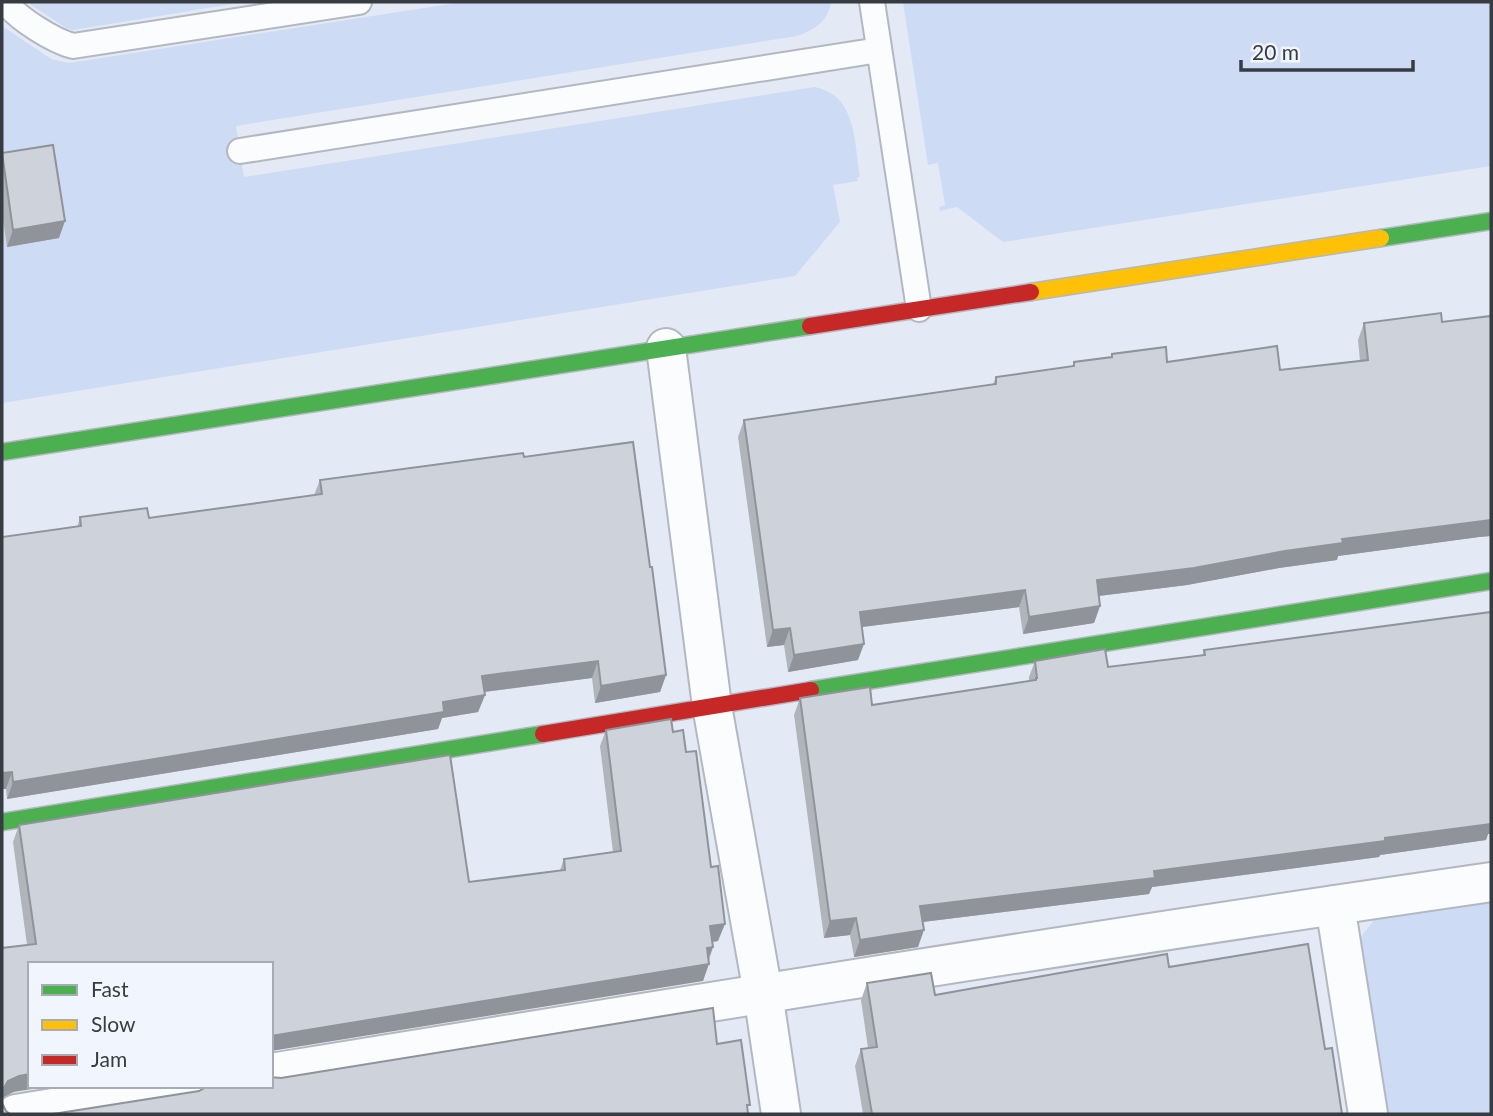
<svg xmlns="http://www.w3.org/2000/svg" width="1493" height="1116" font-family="Lato,sans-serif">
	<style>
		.green { fill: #cddbf4 }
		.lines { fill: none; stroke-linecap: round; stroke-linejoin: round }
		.lane-casing { stroke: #b3b8c0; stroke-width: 28 }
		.street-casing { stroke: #b3b8c0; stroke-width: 42 }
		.fast-casing { stroke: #b3b8c0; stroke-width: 19 }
		.slow-casing { stroke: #b3b8c0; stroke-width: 19 }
		.jam-casing { stroke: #b3b8c0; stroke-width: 19 }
		.lane { stroke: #fbfcfe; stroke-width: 24 }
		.street { stroke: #fbfcfe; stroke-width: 38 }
		.fast { stroke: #4caf50; stroke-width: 16 }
		.slow { stroke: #ffc107; stroke-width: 16 }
		.jam { stroke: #c62828; stroke-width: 16 }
		.wall { fill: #b0b5bc }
		.shaded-wall { fill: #909399 }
		.building { fill: #cdd2db; stroke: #909399; stroke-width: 2 }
	</style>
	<rect width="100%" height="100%" fill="#e4eaf5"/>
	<g class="green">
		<path d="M 29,2 L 245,2 L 73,30 L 66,28 L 31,5 Z"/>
		<path d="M 463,2 L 831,2 C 828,21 815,30 797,36 L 236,126 L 244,177 L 815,87 C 857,96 854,141 860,176 L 857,178 L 858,181 L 833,185 L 840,222 L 795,276 L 2,403 L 2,26 L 51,59 L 69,63 Z"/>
		<path d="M 903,2 L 1491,2 L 1491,166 L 1003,242 L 957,207 L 940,211 L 939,207 L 945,205 L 938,163 L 928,165 Z"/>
		<path d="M 1491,900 L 1491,1114 L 1374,1114 L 1349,952 L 1375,919 Z"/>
	</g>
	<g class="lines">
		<g class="lane-casing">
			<g id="lane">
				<path d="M 6,2 C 16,18 54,41 73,46 L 359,2"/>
				<path d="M 872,2 L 919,309"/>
				<path d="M 240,151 L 879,50"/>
			</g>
		</g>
		<g class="street-casing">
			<g id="street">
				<path d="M 666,348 L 712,706 L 763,993 L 781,1114"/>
				<path d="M 1335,905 L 1368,1114"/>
				<path d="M 271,1073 C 678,1007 1084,941 1491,882"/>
				<path d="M 16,1114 L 189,1086"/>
			</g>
		</g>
		<g class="fast-casing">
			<g id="fast">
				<path d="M 1381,238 L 1491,221"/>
				<path d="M 2,452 L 810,326"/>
				<path d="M 811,690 L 1491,581"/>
				<path d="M 2,822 L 543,734"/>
			</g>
		</g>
		<g class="slow-casing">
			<path id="slow" d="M 1031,292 L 1381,238"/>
		</g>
		<g class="jam-casing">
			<g id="jam">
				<path d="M 810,326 L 1031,292"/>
				<path d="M 543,734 L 811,690"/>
			</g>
		</g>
		<use href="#lane" class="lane"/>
		<use href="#street" class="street"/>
		<use href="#fast" class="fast"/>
		<use href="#slow" class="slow"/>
		<use href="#jam" class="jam"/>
	</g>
	<g class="wall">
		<path d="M 2,153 L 59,238 L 7,247 L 2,212 Z"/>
		<path d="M 1491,316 L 1491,536 L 1479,537 L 1338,556 L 1337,560 L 1279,568 L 1187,585 L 1099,596 L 1100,606 L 1094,623 L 1023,634 L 1019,607 L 862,627 L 858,660 L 788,672 L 784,645 L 767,647 L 738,437 L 744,420 L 993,384 L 996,377 L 1072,367 L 1074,362 L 1111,357 L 1112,354 L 1167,362 L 1280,370 L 1360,361 L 1358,340 L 1364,323 L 1442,322 Z"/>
		<path d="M 524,457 L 650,567 L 666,675 L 660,692 L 595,703 L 592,678 L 484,692 L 485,695 L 478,712 L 442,718 L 438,729 L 7,799 L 6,789 L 80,517 L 149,518 L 314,495 L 320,480 Z"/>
		<path d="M 1491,612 L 1491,834 L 1488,834 L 1486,840 L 1380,855 L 1379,857 L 1152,887 L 1149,894 L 923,922 L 918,947 L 854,957 L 850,935 L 824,938 L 794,715 L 800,698 L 872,705 L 1029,681 L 1029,677 L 1035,661 L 1108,667 L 1203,655 L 1204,650 Z"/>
		<path d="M 606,730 L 673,732 L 686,752 L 718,941 L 712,942 L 713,947 L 703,981 L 271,964 L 2,1098 L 2,948 L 27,945 L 13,842 L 19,825 L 469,882 L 560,870 L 564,859 L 613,852 L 600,746 Z"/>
		<path d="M 1169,967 L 1325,1049 L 1342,1114 L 863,1114 L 855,1066 L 861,1049 L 868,1048 L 861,1000 L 867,983 L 935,995 Z"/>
	</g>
	<g class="shaded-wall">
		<path d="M 65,221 L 59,238 L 7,247 L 13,230 Z"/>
		<path d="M 1491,520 L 1491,536 L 1479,537 L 1338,556 L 1337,560 L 1279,568 L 1187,585 L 1090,597 L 1097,580 L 1285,551 L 1342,539 Z"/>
		<path d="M 1025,590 L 1019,607 L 854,628 L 860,612 Z"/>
		<path d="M 1100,606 L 1094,623 L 1023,634 L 1029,617 Z"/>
		<path d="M 790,628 L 784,645 L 767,647 L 773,630 Z"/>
		<path d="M 864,644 L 858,660 L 788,672 L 794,655 Z"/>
		<path d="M 598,661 L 592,678 L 476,693 L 482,676 Z"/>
		<path d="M 666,675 L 660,692 L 595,703 L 601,686 Z"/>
		<path d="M 485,695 L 478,712 L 442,718 L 438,729 L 7,799 L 13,782 L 443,702 Z"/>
		<path d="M 12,772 L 6,789 L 2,789 L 2,773 Z"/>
		<path d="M 1491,819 L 1491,834 L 1488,834 L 1486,840 L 1380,855 L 1379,857 L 1152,887 L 1149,894 L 914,923 L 920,906 L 1154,871 L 1385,838 Z"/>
		<path d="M 856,918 L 850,935 L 824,938 L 830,921 Z"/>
		<path d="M 725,924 L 718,941 L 704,943 L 710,926 Z"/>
		<path d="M 924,930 L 918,947 L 854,957 L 860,940 Z"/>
		<path d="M 713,947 L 706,964 L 707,948 Z"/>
		<path d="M 709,964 L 703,981 L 271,1051 L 271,1036 L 274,1035 Z"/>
		<path d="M 30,1074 L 30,1086 L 51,1086 L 13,1092 L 2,1098 L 2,1089 L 8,1081 L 19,1076 Z"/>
	</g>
	<g class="building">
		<path d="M 53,145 L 65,221 L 13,230 L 2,153 Z"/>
		<path d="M 1441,313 L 1442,322 L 1491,316 L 1491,520 L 1342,539 L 1343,543 L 1285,551 L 1194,568 L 1097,580 L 1100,606 L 1029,617 L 1025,590 L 860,612 L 864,644 L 794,655 L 790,628 L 773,630 L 744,420 L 996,384 L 996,377 L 1074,366 L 1074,362 L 1112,357 L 1112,354 L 1166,347 L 1167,362 L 1277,346 L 1280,370 L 1368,360 L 1364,323 Z"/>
		<path d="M 633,442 L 650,567 L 652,567 L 666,675 L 601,686 L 598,661 L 482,676 L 485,695 L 443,702 L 444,712 L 13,782 L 12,772 L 2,773 L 2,537 L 81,526 L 80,517 L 147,508 L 149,518 L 322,494 L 320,480 L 523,453 L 524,457 Z"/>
		<path d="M 1491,612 L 1491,824 L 1385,838 L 1385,841 L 1154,871 L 1155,878 L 920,906 L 924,930 L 860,940 L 856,918 L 830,921 L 800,698 L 870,687 L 872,705 L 1036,680 L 1036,678 L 1037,678 L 1035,661 L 1105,649 L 1108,667 L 1205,655 L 1204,650 Z"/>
		<path d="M 671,719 L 673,732 L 683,730 L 686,752 L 696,751 L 711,867 L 718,866 L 725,924 L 710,926 L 713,947 L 707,948 L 709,964 L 271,1036 L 271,964 L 30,964 L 30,1074 L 19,1076 L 8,1081 L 2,1091 L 2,948 L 36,944 L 19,825 L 450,755 L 469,882 L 565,870 L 564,859 L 621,851 L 606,730 Z"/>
		<path d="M 1308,944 L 1325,1049 L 1332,1048 L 1342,1114 L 872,1114 L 861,1049 L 877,1047 L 867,983 L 931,973 L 935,995 L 1167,954 L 1169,967 Z"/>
		<path d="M 713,1008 L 717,1044 L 741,1040 L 750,1105 L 747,1105 L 748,1114 L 53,1114 L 199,1091 L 208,1086 L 271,1086 L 271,1077 L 281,1078 Z"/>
		<path d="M 2,1103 L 6,1111 L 10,1114 L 2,1114 Z"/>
	</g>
	<rect width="1493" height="1116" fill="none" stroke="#373c43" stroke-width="7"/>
	<rect x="28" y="962" width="245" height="126" fill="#f1f5fd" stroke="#a7abb3" stroke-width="2"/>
	<rect x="42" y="985" width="35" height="10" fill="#4caf50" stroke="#a7abb3" stroke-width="2"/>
	<text x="91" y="997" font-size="21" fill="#373c43">Fast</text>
	<rect x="42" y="1020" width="35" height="10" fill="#ffc107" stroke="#a7abb3" stroke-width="2"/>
	<text x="91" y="1032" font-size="21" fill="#373c43">Slow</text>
	<rect x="42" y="1055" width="35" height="10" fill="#c62828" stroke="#a7abb3" stroke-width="2"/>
	<text x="91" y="1067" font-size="21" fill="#373c43">Jam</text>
	<path d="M1241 60v10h172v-10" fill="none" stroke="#373c43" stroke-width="3.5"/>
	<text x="1252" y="60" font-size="21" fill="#373c43" stroke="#f1f5fd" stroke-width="5" paint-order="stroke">20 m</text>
</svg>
